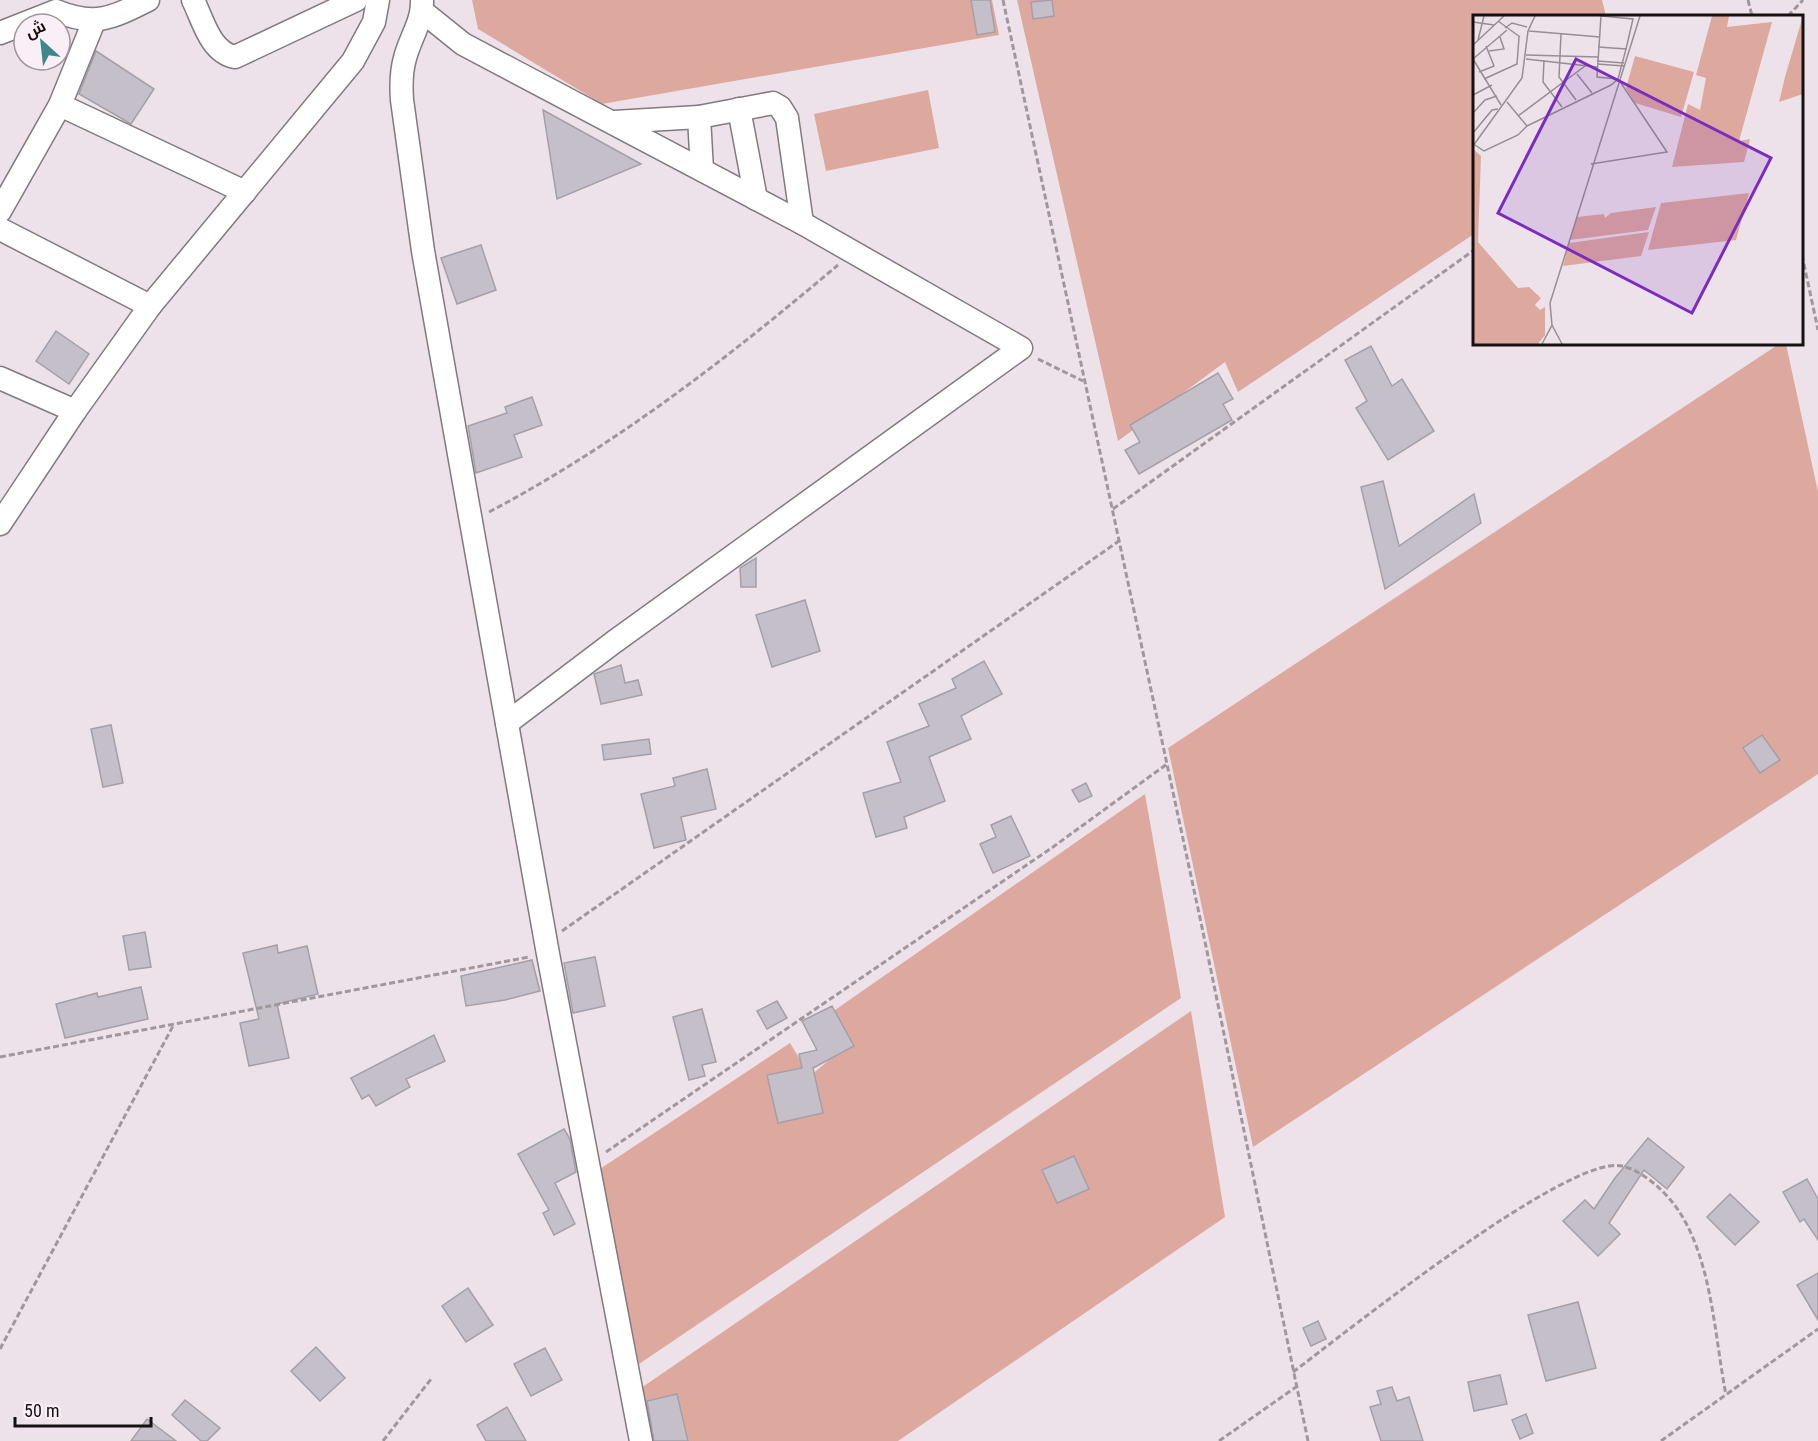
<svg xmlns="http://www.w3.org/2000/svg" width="1818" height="1441" font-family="'Roboto Condensed',Cairo,sans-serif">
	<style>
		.green { fill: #dda99f }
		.building { fill: #c5bfc9; stroke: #a49fa8; stroke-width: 1.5 }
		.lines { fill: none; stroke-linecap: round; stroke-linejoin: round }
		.minor-casing { stroke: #837980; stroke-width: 25 }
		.path { stroke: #a0979d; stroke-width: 3; stroke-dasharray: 6 3; stroke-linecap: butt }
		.minor { stroke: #fff; stroke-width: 22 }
		.inset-road { fill: none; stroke: #968e93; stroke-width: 1.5 }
		.view { fill: #7b2cbf; fill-opacity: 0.15; stroke: #7b2cbf; stroke-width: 3 }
		.inset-edge { fill: none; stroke: #141113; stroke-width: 3 }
	</style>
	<rect width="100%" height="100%" fill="#ede2e9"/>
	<g class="green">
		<path d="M 472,0 L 992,0 L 999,35 L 602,104 L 478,29 Z"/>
		<path d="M 1017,0 L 1602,0 L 1606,16 L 1474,16 L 1474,234 L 1238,392 L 1225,362 L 1118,441 Z"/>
		<path d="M 928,90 L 939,148 L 826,171 L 814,114 Z"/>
		<path d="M 1779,344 L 1786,344 L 1818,492 L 1818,774 L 1253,1147 L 1168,748 Z"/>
		<path d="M 1145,794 L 1181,998 L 639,1364 L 600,1169 L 790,1043 L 810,1076 L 847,1045 L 835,1010 Z"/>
		<path d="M 1191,1011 L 1225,1217 L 898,1441 L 653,1441 L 641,1388 Z"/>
	</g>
	<g class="building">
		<path d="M 971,0 L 990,0 L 995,32 L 977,35 Z"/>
		<path d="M 1052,0 L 1054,16 L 1033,19 L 1031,2 Z"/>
		<path d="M 96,51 L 154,89 L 131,124 L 79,94 Z"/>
		<path d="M 543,110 L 641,164 L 557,199 Z"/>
		<path d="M 481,245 L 496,290 L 457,304 L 441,258 Z"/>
		<path d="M 56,331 L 89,354 L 69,384 L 36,361 Z"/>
		<path d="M 1371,346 L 1392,386 L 1402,379 L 1434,431 L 1388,460 L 1356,408 L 1367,401 L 1345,360 Z"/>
		<path d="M 1218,373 L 1233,399 L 1223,404 L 1232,420 L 1139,474 L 1125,450 L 1140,442 L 1130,425 Z"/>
		<path d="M 532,397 L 542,425 L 514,435 L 522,457 L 476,473 L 468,426 L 507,413 L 505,407 Z"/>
		<path d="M 1383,481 L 1399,546 L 1474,494 L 1481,523 L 1385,589 L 1361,487 Z"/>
		<path d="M 756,558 L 756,587 L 741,587 L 740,568 Z"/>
		<path d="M 805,600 L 820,651 L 772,667 L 756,615 Z"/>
		<path d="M 984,661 L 1002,694 L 961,716 L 971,739 L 929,757 L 945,801 L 904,817 L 907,828 L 876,837 L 863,793 L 901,782 L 887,742 L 929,726 L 919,704 L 956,688 L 952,679 Z"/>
		<path d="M 621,665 L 625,683 L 638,680 L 642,695 L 601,704 L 594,674 Z"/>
		<path d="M 111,725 L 123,783 L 103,787 L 91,729 Z"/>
		<path d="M 1762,735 L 1780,760 L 1760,773 L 1743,748 Z"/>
		<path d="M 649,739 L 651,754 L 604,760 L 602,745 Z"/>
		<path d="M 707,769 L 716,809 L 681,817 L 686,840 L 654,848 L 641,794 L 675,786 L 673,778 Z"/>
		<path d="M 1086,783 L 1092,796 L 1079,802 L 1072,790 Z"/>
		<path d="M 1011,816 L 1030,856 L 993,873 L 980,844 L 996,837 L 991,825 Z"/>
		<path d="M 145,932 L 151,967 L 129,970 L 123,936 Z"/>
		<path d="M 277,945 L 278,953 L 307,946 L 318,994 L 277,1004 L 289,1058 L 249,1066 L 240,1023 L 259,1019 L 243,953 Z"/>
		<path d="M 595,957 L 605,1006 L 573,1013 L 564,963 Z"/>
		<path d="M 532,960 L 540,991 L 505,1000 L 466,1006 L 461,976 Z"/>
		<path d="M 141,987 L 148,1019 L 65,1038 L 56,1004 L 97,993 L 98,997 Z"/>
		<path d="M 777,1001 L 787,1018 L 767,1029 L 757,1011 Z"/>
		<path d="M 832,1006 L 854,1046 L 813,1068 L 823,1113 L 778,1123 L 767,1075 L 802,1068 L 799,1054 L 817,1050 L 802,1021 Z"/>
		<path d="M 702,1009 L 716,1062 L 702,1065 L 705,1076 L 689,1080 L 673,1017 Z"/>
		<path d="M 434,1035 L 445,1061 L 406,1079 L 410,1087 L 376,1106 L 369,1095 L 362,1099 L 351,1078 Z"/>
		<path d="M 564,1129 L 570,1139 L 576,1172 L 555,1183 L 575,1224 L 554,1235 L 543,1213 L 549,1210 L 518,1154 Z"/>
		<path d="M 1648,1138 L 1684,1167 L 1667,1189 L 1644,1170 L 1609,1223 L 1620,1234 L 1598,1256 L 1563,1221 L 1585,1200 L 1594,1209 L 1615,1178 Z"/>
		<path d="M 1074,1156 L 1089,1189 L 1057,1203 L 1042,1170 Z"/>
		<path d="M 1807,1179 L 1818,1199 L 1818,1240 L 1804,1219 L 1800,1222 L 1783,1192 Z"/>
		<path d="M 1730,1194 L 1759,1222 L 1735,1245 L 1707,1217 Z"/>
		<path d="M 1818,1273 L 1818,1320 L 1797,1285 Z"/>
		<path d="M 468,1288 L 493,1325 L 466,1342 L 442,1306 Z"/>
		<path d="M 1578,1302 L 1596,1368 L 1546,1381 L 1528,1315 Z"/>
		<path d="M 1318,1321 L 1326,1339 L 1311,1346 L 1303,1328 Z"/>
		<path d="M 316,1347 L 345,1378 L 320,1401 L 291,1371 Z"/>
		<path d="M 545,1348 L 562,1380 L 531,1396 L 514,1364 Z"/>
		<path d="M 1500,1375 L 1507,1404 L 1474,1411 L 1468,1382 Z"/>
		<path d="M 1392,1387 L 1397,1401 L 1409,1397 L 1423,1441 L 1381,1441 L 1370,1407 L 1381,1404 L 1377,1391 Z"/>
		<path d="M 677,1394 L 688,1441 L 654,1441 L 647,1401 Z"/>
		<path d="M 185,1400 L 220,1428 L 207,1441 L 201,1441 L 172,1415 Z"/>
		<path d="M 507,1407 L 526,1441 L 486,1441 L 477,1425 Z"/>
		<path d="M 1526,1414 L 1533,1433 L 1520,1439 L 1512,1420 Z"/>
		<path d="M 147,1419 L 176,1441 L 131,1441 Z"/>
	</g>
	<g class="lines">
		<g class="minor-casing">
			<g id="minor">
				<path d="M 193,0 C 203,20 210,52 235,57 L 356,0"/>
				<path d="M 422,0 C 423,21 410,38 405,58 C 401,72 401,86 402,100 L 423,251 L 470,516 L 548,954 L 641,1441"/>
				<path d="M 422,11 L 463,44 L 802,223 L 1021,348 L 614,642 L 507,723"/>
				<path d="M 0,33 L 56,11 C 95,27 112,18 148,0"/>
				<path d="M 60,105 L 245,192"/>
				<path d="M 739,109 L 756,199"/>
				<path d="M 699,117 L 702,170"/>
				<path d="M 614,122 L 699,117 L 773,103 L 780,107 L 787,118 L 802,223"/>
				<path d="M 0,211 L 60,105 L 94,21"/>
				<path d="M 0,229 L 150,306"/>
				<path d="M 0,378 L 75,411"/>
				<path d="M 0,524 L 75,411 L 150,306 L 353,61 L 374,22 L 378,0"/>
			</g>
		</g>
		<g class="path">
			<path d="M 1003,0 L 1203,932 L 1308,1441"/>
			<path d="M 1748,0 L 1752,16"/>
			<path d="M 1788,16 L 1803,0"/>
			<path d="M 1802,255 L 1818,330"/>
			<path d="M 1038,359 L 1083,381"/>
			<path d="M 1113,509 L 1474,250"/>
			<path d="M 489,512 C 616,445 729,357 838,265"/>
			<path d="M 562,931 L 1119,541"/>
			<path d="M 0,1057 L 529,957"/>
			<path d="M 606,1152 L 1053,847 L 1167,764"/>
			<path d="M 0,1349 L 173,1026"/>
			<path d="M 1293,1372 C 1344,1334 1568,1154 1622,1166 C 1642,1171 1661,1188 1673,1203 C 1712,1253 1714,1334 1726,1395"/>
			<path d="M 383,1441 L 431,1379"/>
			<path d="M 1219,1441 L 1296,1387"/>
			<path d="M 1661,1441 L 1818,1329"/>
		</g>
		<use href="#minor" class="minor"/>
	</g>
	<g transform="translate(1473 15)">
		<rect width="330" height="330" fill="#ede2e9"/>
		<path d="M 239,1 L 256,1 L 254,12 L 299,7 L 266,126 L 277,124 L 271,147 L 199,152 L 215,89 L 227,95 L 233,63 L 223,60 ZM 330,1 L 330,79 L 306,87 L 312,62 ZM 162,41 L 221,57 L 208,102 L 162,88 L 153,73 ZM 0,134 L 8,141 L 5,227 L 45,273 L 56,272 L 68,283 L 62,290 L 67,295 L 72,292 L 72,320 L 65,329 L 0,329 ZM 276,178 L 263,225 L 175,235 L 188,188 ZM 183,192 L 175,215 L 97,225 L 104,202 L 131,199 L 132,203 L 138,198 ZM 176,217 L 168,241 L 90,251 L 96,228 Z" fill="#dda99f"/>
		<path class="inset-road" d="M 128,1 L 124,62 L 145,64M 129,1 L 160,4 L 153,34M 25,6 L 47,22M 0,7 L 21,10M 32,13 L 39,8 L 54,12M 56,16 L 127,22M 88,19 L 86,62 L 103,85M 5,25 L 11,1M 0,30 L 31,1M 16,36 L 31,34 L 27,22M 53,40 L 125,42M 0,44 L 28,90M 0,44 L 34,15M 53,44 L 124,52M 71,45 L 70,67 L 89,92M 124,46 L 151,48M 124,49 L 151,51M 6,57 L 21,51 L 13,31M 104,59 L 119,78M 11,64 L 44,49 L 46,22M 0,80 L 19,70M 34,87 L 54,111 L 138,70 L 145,64 L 153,34 L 125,32M 0,98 L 12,85 L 24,81M 45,101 L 112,51M 0,118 L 19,95 L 25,94M 2,130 L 11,136 L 45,120 L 54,111M 0,131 L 49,63 L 55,16 L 62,1M 118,149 L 194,137 L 148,68M 79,310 L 89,329M 69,329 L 79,310 L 77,288 L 167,1"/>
		<path class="view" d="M 103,44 L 298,143 L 219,298 L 25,198 Z"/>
		<rect width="330" height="330" class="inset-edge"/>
	</g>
	<g transform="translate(42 42) rotate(333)"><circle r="28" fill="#faeff6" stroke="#9e969b" stroke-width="1.5"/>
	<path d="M0-4.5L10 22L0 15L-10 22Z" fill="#3f868e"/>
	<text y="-9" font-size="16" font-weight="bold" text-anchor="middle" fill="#141113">ش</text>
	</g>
	<path d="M15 1417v9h136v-9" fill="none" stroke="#141113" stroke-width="3"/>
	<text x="24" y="1417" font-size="18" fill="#141113" stroke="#faeff6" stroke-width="4.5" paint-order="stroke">50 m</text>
</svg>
